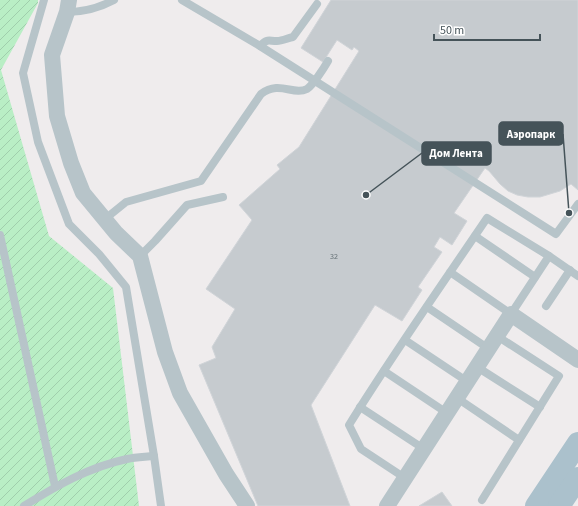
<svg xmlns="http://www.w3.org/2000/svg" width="578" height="506" font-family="'Source Sans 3',sans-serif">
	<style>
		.garden { fill: url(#garden-furrows) }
		.building { fill: #c6cbcf; stroke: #d0d4d8 }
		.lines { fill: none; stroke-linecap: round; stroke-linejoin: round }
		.lane { stroke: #b7c4c9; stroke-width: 8 }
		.street { stroke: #b7c4c9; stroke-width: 16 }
		.primary { stroke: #abc1cc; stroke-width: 22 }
		.labels { text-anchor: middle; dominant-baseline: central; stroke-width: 3.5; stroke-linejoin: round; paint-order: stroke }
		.number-label { font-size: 8px; fill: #657176 }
		.leader { fill: none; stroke: #455359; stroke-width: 1.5 }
		.callout-dot { fill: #455359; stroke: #fff; stroke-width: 1.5 }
		.callout { fill: #455359; stroke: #455359; stroke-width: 1.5 }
		.callout-label { font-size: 11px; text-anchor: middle; font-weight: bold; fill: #fff }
	</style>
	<defs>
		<pattern id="garden-furrows" width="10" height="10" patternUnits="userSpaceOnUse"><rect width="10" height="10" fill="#b9eec5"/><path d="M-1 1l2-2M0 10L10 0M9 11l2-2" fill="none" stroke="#a0ceac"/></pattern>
	</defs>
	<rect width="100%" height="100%" fill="#efeced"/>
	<path class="garden" d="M 0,0 L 38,0 L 38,3 L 1,70 L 49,236 L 113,288 L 139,506 L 0,506 Z"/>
	<g class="building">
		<path d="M 331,0 L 578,0 L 578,190 L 571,184 L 560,191 L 540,197 L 528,197 L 517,195 L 508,191 L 500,184 L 489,171 L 485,168 L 454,213 L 467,221 L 452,245 L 440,237 L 434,247 L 442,252 L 418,287 L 422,290 L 402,321 L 375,305 L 311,405 L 350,506 L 258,506 L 199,365 L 216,358 L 212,347 L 235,309 L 206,289 L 252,220 L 239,205 L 280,169 L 277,165 L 299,147 L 359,51 L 354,47 L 352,50 L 337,40 L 323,62 L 301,48 Z"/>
		<path d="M 442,492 L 452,506 L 419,506 Z"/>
	</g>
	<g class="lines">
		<g class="lane">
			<path d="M 44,0 L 23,73 L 38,142 L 69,224 L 99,254 L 126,287 L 154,456 L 161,506"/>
			<path d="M 182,0 L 260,46 L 556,234 L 578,204"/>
			<path d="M 67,12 C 84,12 99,8 114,0"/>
			<path d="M 260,46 C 268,38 268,41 277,41 C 282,41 288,38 293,37 L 317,4"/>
			<path d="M 105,219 L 126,202 L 201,181 L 261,94 C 280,80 293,96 307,89 C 313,85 324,68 328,61"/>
			<path d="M 0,235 L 55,486"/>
			<path d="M 475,236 L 535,277"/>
			<path d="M 140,256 L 155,241 L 187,205 L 223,197"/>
			<path d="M 549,256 L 578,276"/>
			<path d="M 546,306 L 570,270"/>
			<path d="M 427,307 L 489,349"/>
			<path d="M 405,340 L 468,382"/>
			<path d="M 477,367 L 540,407"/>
			<path d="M 384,371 L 447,413"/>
			<path d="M 457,398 L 519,440"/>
			<path d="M 360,407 L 424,449"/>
			<path d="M 405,478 L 361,449 L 349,425 C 393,354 441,286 487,218 L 549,256 L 511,314 L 450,272"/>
			<path d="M 482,500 L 559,376 L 497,336"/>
			<path d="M 24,506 C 56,486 89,467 127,459 C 136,457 145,457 154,456"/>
		</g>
		<g class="street">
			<path d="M 69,0 L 67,12 L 52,55 L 57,116 L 71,163 L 83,193 L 116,233 L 140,256 L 165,352 L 180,393 L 226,474 L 247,506"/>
			<path d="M 387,506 L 511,314 L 578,360"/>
		</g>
		<g class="primary">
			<path d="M 536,506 L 578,443"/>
			<path d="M 559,506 L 578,478"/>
		</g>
	</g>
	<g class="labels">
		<g class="number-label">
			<text x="334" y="256">32</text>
		</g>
	</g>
	<path class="leader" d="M569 213L563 134M366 195L422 153"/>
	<g class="callout-dot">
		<circle cx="569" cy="213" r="4"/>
		<circle cx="366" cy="195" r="4"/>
	</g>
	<g class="callout">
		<rect x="499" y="122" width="64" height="23" rx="4"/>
		<rect x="422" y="142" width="69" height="23" rx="4"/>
	</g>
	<g class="callout-label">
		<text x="531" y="138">Аэропарк</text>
		<text x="456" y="157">Дом Лента</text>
	</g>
	<path d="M434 34v6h106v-6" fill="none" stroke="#455359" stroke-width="2"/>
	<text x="440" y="34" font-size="12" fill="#455359" stroke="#ffffff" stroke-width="3" paint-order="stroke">50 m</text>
</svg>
